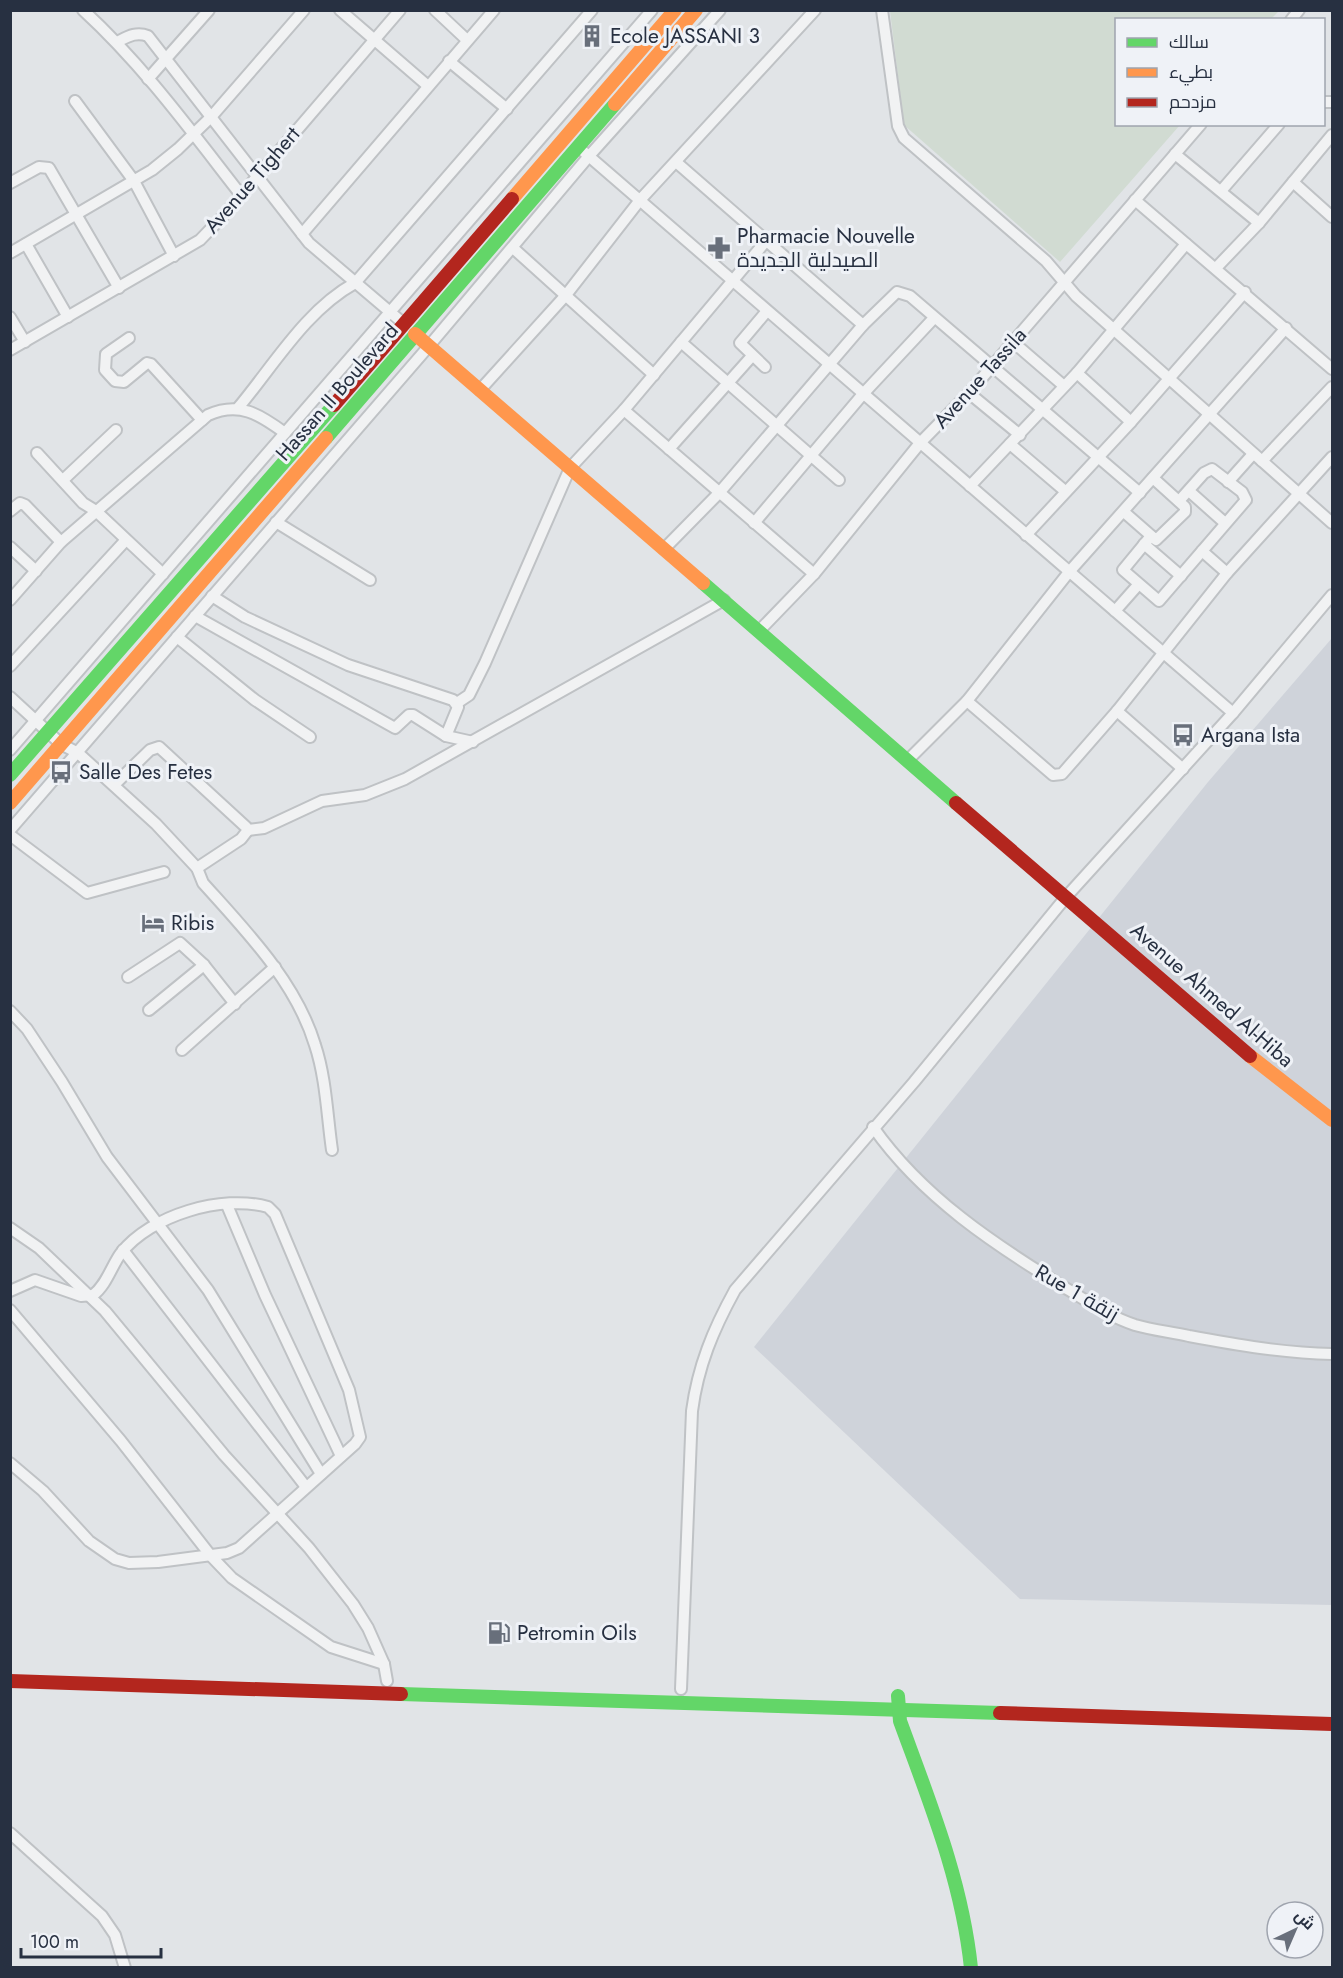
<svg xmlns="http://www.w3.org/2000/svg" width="1343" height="1978" font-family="Jost,Cairo,sans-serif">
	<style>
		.built { fill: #cfd3da }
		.green { fill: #d1dbd2 }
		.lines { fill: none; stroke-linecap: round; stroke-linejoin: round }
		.street-casing { stroke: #bfc2c5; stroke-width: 14 }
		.street { stroke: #f1f2f3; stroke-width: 10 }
		.fast { stroke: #63d668; stroke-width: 14 }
		.slow { stroke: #ff974d; stroke-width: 14 }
		.jam { stroke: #b3261e; stroke-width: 14 }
		.labels { text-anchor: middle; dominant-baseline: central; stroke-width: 6; stroke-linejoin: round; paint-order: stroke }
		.poi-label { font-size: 21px; fill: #273041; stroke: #eff2f7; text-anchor: start }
		.street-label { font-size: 21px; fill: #273041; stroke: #eff2f7 }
	</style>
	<rect width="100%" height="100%" fill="#e1e4e7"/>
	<path class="built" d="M 1332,638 L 1332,1605 L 1020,1599 L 754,1347 L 1208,782 Z"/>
	<path class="green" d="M 890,11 L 890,10 L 1279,11 L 1271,19 L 1116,20 L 1116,124 L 1180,125 L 1060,262 L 904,125 Z"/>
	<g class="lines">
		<g class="street-casing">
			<g id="street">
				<path d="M 83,10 C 143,65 191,131 241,195"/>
				<path d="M 340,10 L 428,86"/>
				<path d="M 435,10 L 467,40"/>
				<path d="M 882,10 L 898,126 L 904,138 L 1046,261 L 1076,296 L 1332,523"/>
				<path d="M 1291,20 L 1299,10"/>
				<path d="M 117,42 C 127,37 136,31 148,36 L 309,243 L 403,323"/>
				<path d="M 449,61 L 507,109"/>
				<path d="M 148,79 L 209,10"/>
				<path d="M 75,101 L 134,181 L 174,256"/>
				<path d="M 1324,102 L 1332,102"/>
				<path d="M 584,152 L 1233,713"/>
				<path d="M 1175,154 L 1259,223"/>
				<path d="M 676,162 L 863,325"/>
				<path d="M 1293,182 L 1332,217"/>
				<path d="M 10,183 L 39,167 L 49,168 L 119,288"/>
				<path d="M 1221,191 L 1279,124"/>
				<path d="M 1135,200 L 1332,369"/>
				<path d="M 302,234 L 494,10"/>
				<path d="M 26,244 L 68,317"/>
				<path d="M 513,248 L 654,375"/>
				<path d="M 10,253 L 152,170 L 178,149 L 212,116 L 304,10"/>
				<path d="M 1216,268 L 1259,223 L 1332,135"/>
				<path d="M 10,317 L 25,342"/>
				<path d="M 129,338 L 106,354 L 105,370 L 115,381 L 124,382 L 147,363 L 151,364 L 202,420"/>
				<path d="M 681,342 L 839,480"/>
				<path d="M 1013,342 L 1064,386"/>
				<path d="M 10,350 L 200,240 L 225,214 L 400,10"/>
				<path d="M 765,367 L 740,343 L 767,311"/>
				<path d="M 1077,373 L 1131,422"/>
				<path d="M 480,390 L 566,295 L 640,200 L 815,10"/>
				<path d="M 969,393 L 1020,435"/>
				<path d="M 238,408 C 274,365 306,310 355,283 L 592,10"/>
				<path d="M 624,410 L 814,574"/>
				<path d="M 1010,444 L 1065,491"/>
				<path d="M 669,449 L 752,356"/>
				<path d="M 37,453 L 83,503 L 96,511 L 163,574"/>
				<path d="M 1262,461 L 1332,387"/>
				<path d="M 63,480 L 116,430"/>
				<path d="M 1228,482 L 1253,454"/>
				<path d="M 970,486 L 1077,373 L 1186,244"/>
				<path d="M 1189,491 L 1225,523"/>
				<path d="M 10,511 L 20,503 L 25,505 L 61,542"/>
				<path d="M 1124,512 L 1156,540 L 1185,512 L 1185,507 L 1153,478"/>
				<path d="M 276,522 L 370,580"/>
				<path d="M 754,523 L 863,394 L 934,318"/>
				<path d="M 1026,535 L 1131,422 L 1245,292"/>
				<path d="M 1151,536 L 1123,570 L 1159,601 L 1246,500 L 1242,492 L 1212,469 L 1204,473 L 1179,501"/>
				<path d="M 1144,544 L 1181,576"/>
				<path d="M 10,547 L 36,571"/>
				<path d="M 664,549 L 719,493 L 863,325 L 897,292 L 910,296 L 1140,493"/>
				<path d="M 1202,551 L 1227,573"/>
				<path d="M 212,596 L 245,617 L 348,665 L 453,700 L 458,707 L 446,736"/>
				<path d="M 10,600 L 61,542 L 208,415 C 239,401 259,414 285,433"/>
				<path d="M 1115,611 L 1138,585"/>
				<path d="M 195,616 L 395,728 L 409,715 L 413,715 L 446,736 L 473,742"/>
				<path d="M 759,631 L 814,574 L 920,443 L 969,393 L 1201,124"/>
				<path d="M 177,637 L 255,700 L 310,737"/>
				<path d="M 10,666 L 125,541"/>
				<path d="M 10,697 L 61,744 L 78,753 L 156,824 L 197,868 L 203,883 C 246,931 296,982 315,1045 C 326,1078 327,1115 332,1150"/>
				<path d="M 967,701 L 1053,775 L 1062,774 L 1117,711 L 1227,573 L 1332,457"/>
				<path d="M 457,703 L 469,695 L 485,663 L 570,468 L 624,410 L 766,241"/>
				<path d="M 1117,711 L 1183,769"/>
				<path d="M 10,750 L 652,10"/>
				<path d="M 908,760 L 967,701 L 1069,572 L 1286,328"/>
				<path d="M 114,785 L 150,750 L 159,747 L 246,827 L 248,830 L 241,839 L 197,868"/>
				<path d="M 10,830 L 429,346 L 589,156 L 720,10"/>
				<path d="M 248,830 L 264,828 L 322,801 L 365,795 L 405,779 L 724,600"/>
				<path d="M 10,835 L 87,893 L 164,872"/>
				<path d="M 128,977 L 180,943 L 204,965 L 235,1004"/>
				<path d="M 149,1010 L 204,965"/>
				<path d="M 10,1011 L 27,1029 L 62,1082 L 107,1157 L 208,1290 L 321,1474"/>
				<path d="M 182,1050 L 275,967"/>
				<path d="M 873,1127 C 922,1197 995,1245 1067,1289 C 1089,1302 1110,1317 1135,1325 C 1152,1330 1171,1332 1189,1336 C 1237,1345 1284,1353 1332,1354"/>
				<path d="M 227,1205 L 265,1295 L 341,1456"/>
				<path d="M 10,1228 L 39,1248 L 105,1311 L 224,1455 L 309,1548 L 353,1604 L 368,1628 L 384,1664 L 387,1681"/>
				<path d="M 123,1250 L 306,1487"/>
				<path d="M 10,1291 L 35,1280 L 81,1296 L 93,1295 C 106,1286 112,1265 121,1253 C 151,1215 222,1194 268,1207 L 275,1214 L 349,1390 L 360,1437 L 355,1444 L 239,1548 L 227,1553 L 158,1562 L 129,1563 L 115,1559 L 89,1541 L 43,1491 L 10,1463"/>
				<path d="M 10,1310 L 121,1441 L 211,1556 L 232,1578 L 331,1647 L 384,1664"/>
				<path d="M 681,1689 L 692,1411 C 698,1366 713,1330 735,1290 L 914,1082 L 1066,897 L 1233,713 L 1332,595"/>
				<path d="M 10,1833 L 102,1916 L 115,1935 L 125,1968"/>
			</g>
		</g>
		<use href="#street" class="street"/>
		<g class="fast">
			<path d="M 326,438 L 615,104"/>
			<path d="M 703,583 L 956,803"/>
			<path d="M 10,775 L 334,405"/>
			<path d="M 401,1694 L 1000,1713"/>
			<path d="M 898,1696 L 900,1721 C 930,1803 962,1881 971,1968"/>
		</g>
		<g class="slow">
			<path d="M 615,104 L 696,10"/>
			<path d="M 512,199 L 675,10"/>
			<path d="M 415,334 L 703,583"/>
			<path d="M 10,803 L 326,438"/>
			<path d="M 1250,1056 L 1332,1120"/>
		</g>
		<g class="jam">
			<path d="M 334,405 L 512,199"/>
			<path d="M 956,803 L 1250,1056"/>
			<path d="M 10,1681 L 401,1694"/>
			<path d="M 1000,1713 L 1332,1724"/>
		</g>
	</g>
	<defs>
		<g id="building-bare" transform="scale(1.8)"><path d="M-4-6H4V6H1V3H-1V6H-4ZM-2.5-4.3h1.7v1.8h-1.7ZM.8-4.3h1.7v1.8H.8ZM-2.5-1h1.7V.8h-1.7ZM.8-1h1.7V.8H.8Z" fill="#686f7b" stroke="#eff2f7" stroke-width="2.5" paint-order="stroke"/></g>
		<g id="pharmacy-bare" transform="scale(1.8)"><path d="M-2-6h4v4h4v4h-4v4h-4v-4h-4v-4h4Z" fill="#686f7b" stroke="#eff2f7" stroke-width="2.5" paint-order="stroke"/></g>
		<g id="bus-bare" transform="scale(1.8)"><path d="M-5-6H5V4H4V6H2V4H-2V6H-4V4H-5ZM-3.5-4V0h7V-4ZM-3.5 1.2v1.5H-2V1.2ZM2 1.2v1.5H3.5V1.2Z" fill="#686f7b" stroke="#eff2f7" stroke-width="2.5" paint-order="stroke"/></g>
		<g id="hotel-bare" transform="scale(1.8)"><path d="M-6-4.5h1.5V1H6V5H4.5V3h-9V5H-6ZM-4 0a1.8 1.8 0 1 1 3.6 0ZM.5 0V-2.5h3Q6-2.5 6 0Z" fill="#686f7b" stroke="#eff2f7" stroke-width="2.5" paint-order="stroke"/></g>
		<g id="fuel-bare" transform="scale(1.8)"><path d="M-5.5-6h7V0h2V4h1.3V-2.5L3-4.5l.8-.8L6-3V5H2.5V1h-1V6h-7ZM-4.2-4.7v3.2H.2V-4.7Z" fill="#686f7b" stroke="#eff2f7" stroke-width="2.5" paint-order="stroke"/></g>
	</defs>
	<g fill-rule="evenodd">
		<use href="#building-bare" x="592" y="36"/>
		<use href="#pharmacy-bare" x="719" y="248"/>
		<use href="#bus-bare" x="1183" y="735"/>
		<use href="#bus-bare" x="61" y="772"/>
		<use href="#hotel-bare" x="153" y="923"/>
		<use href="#fuel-bare" x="499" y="1633"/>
	</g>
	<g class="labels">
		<g class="poi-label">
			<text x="610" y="36">Ecole JASSANI 3</text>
			<text x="737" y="236">Pharmacie Nouvelle<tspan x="737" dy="24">الصيدلية الجديدة</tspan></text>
			<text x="1201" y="735">Argana Ista</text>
			<text x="79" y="772">Salle Des Fetes</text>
			<text x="171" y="923">Ribis</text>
			<text x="517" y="1633">Petromin Oils</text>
		</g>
		<g class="street-label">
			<text transform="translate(252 180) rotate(-49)">Avenue Tighert</text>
			<text transform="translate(980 378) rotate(-48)">Avenue Tassila</text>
			<text transform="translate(337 392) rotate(-49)">Hassan II Boulevard</text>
			<text transform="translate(1212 995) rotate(41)">Avenue Ahmed Al-Hiba</text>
			<text transform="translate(1077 1293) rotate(30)">Rue 1 زنقة</text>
		</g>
	</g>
	<rect width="1343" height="1978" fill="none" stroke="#273041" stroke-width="24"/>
	<rect x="1115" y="18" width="210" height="108" fill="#eff2f7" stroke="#9fa4ae" stroke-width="1.5"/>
	<rect x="1127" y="38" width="30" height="9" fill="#63d668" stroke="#9fa4ae" stroke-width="1.5"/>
	<text x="1169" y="48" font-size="18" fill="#273041">سالك</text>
	<rect x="1127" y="68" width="30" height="9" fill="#ff974d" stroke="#9fa4ae" stroke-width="1.5"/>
	<text x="1169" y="78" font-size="18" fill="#273041">بطيء</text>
	<rect x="1127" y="98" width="30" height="9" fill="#b3261e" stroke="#9fa4ae" stroke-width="1.5"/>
	<text x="1169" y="108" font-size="18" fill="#273041">مزدحم</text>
	<g transform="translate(1295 1930) rotate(44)"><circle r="28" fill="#eff2f7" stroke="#9fa4ae" stroke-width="1.5"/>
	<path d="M0-4.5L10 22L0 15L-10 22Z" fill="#686f7b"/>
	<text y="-9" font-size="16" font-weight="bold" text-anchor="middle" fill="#273041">ش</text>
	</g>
	<path d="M21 1948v9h140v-9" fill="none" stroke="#273041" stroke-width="3"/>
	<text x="30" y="1948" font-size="18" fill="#273041" stroke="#eff2f7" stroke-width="4.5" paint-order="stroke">100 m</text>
</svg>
